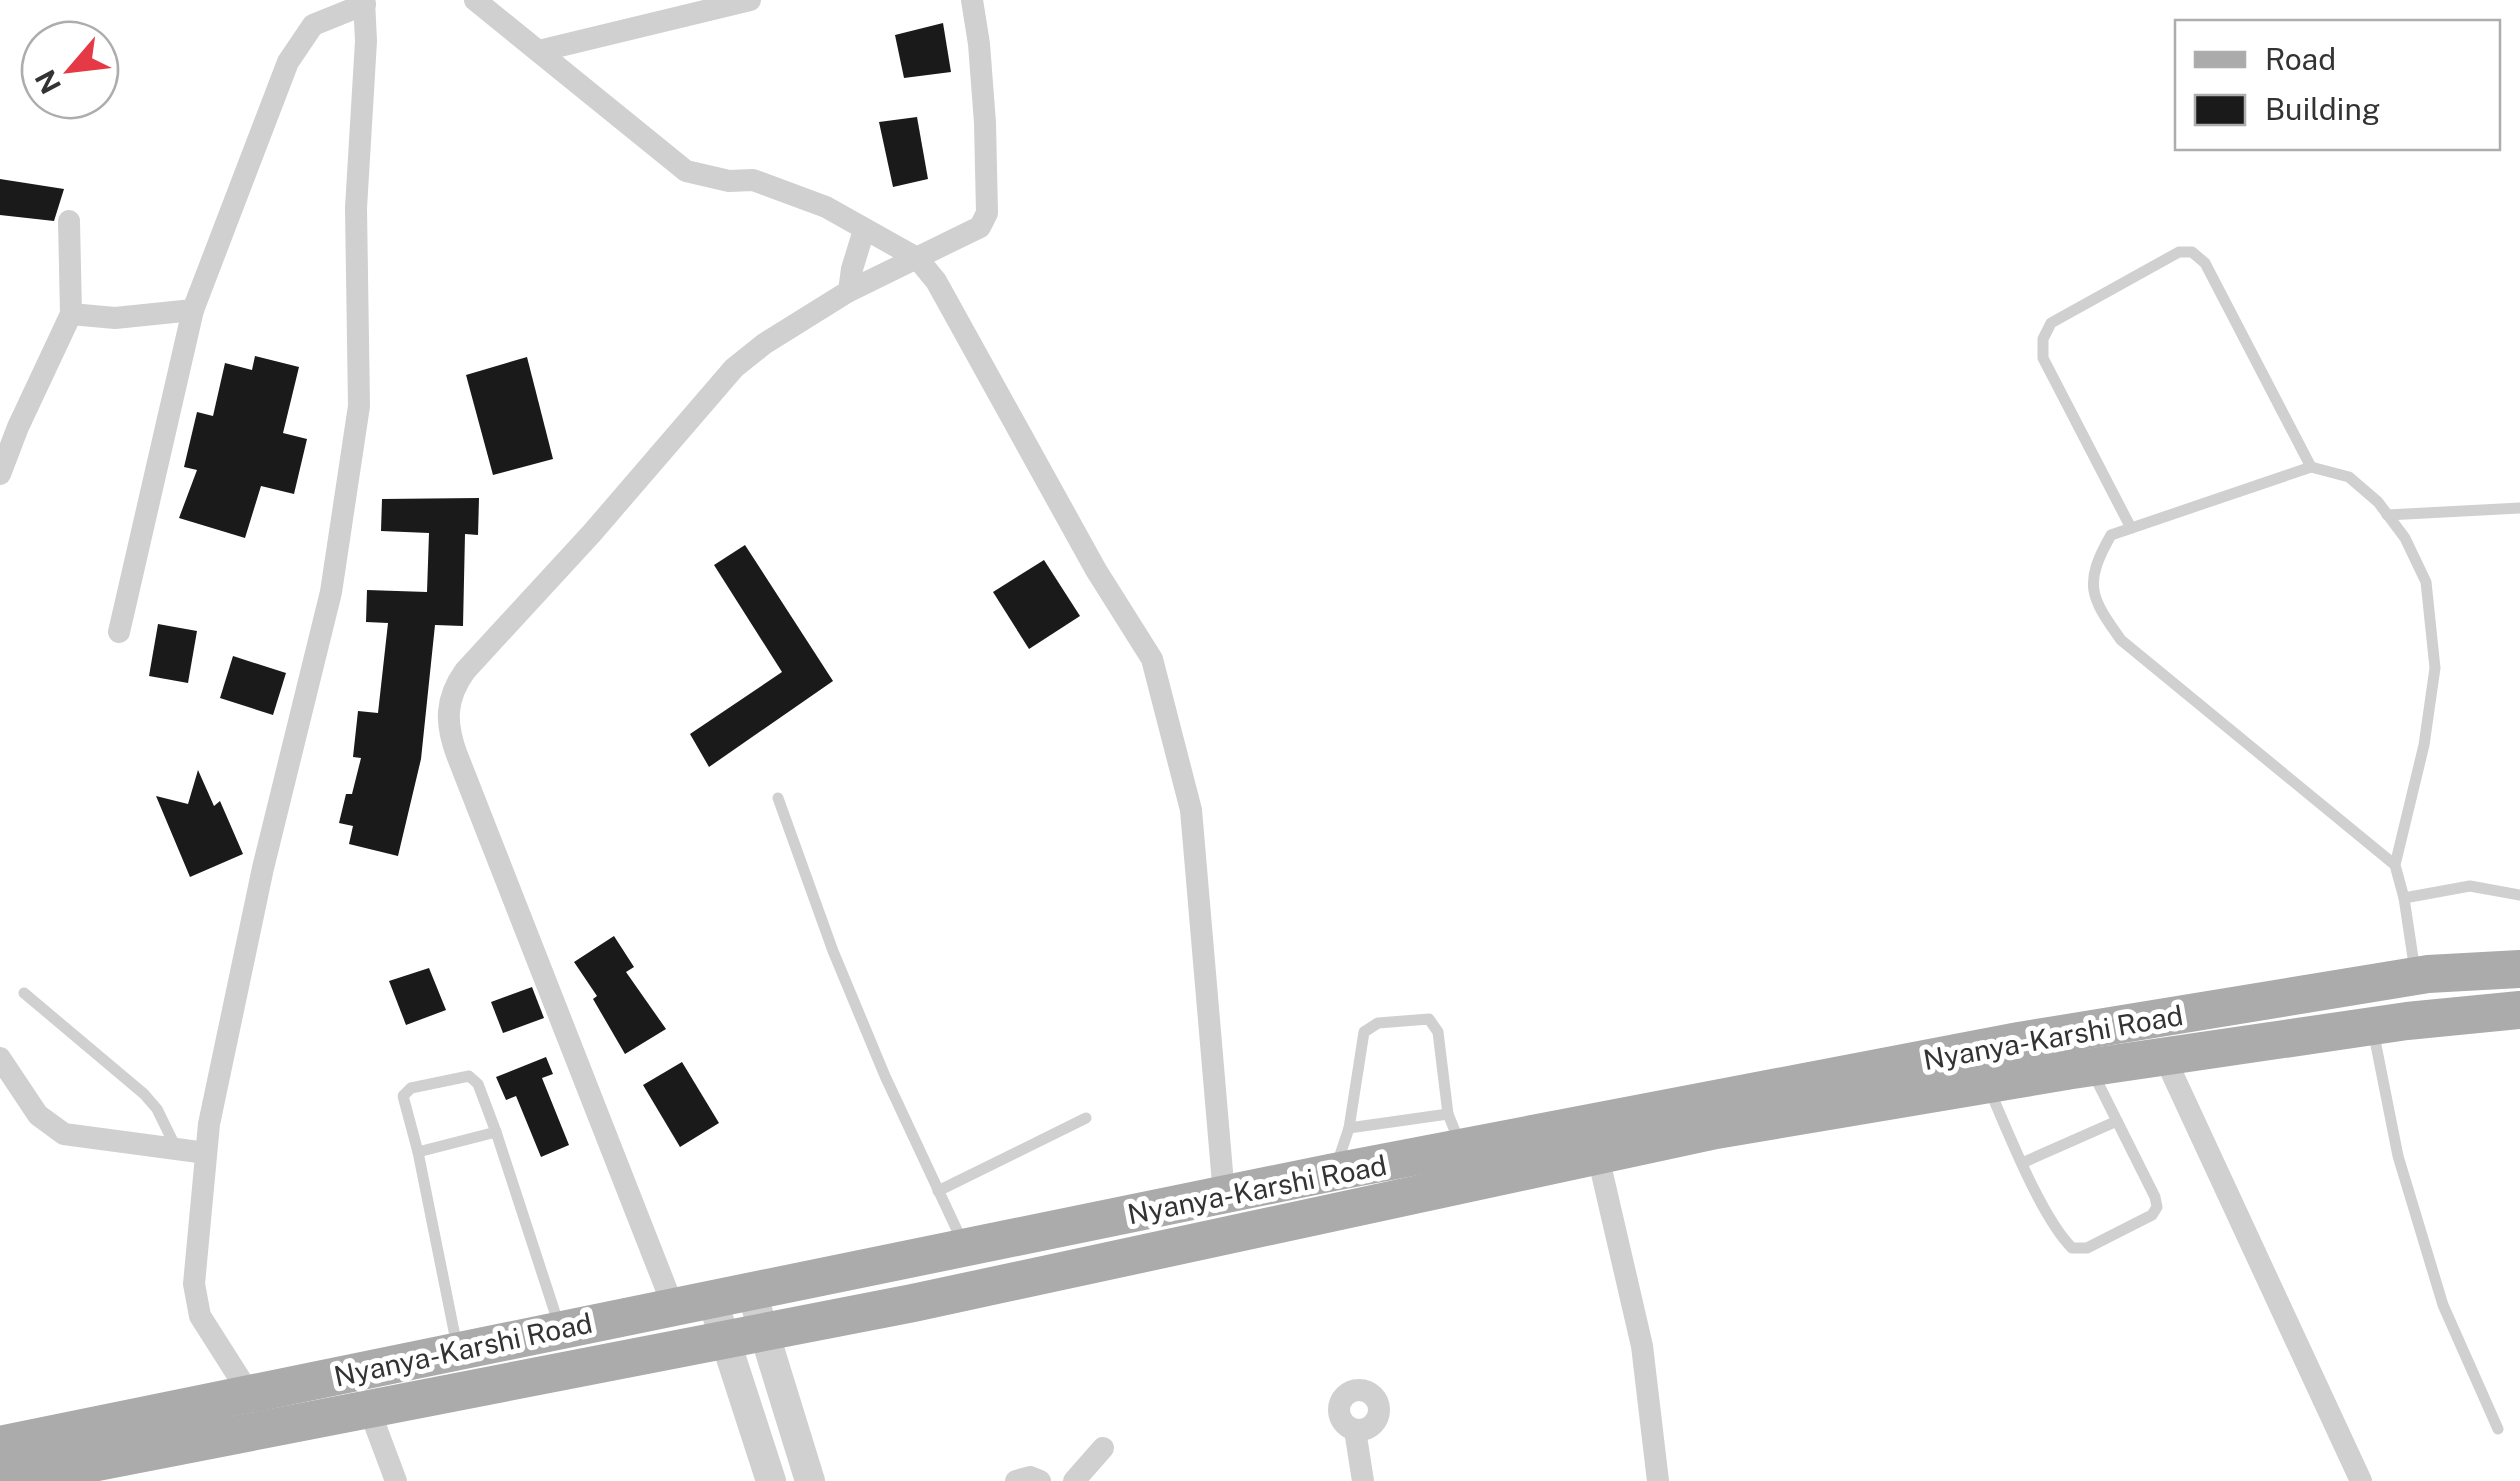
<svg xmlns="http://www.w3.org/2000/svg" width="2520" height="1481" font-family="'Public Sans',sans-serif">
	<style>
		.building { fill: #1a1a1a }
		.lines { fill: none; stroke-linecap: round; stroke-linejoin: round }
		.service { stroke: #d0d0d0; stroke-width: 11 }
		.minor { stroke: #d0d0d0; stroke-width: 22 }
		.tertiary { stroke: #d0d0d0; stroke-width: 30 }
		.primary { stroke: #ababab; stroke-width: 38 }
		.labels { text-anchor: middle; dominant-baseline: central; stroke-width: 10; stroke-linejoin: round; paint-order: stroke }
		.street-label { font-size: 28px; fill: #333; stroke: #fff }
	</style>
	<rect width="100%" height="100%" fill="#fff"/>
	<g class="building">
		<path d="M 943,23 L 951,72 L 904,78 L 895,35 Z"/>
		<path d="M 917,117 L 928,179 L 893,187 L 879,122 Z"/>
		<path d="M 0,179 L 64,189 L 54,221 L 0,215 Z"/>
		<path d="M 255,356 L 299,367 L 283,433 L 307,439 L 294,494 L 261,486 L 245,538 L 179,518 L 197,470 L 184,467 L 197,412 L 213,416 L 225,363 L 252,370 Z"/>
		<path d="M 527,357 L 553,459 L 493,475 L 466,375 Z"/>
		<path d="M 479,498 L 478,535 L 465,534 L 463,626 L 435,625 L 421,759 L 398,856 L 349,844 L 353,826 L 339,823 L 346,794 L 352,794 L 361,758 L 353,757 L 358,711 L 378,713 L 388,623 L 366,622 L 367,590 L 427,592 L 429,533 L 381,531 L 382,499 Z"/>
		<path d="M 745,545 L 833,681 L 709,767 L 690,734 L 782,672 L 714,565 Z"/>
		<path d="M 1044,560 L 1080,616 L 1029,649 L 993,592 Z"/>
		<path d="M 158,624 L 197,631 L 188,683 L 149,676 Z"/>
		<path d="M 233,656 L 286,673 L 273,715 L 220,698 Z"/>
		<path d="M 198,770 L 214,806 L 220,801 L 243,854 L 190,877 L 156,796 L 188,804 Z"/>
		<path d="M 614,936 L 634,967 L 626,972 L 666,1029 L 625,1054 L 593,999 L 597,996 L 574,962 Z"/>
		<path d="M 429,968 L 446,1010 L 406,1025 L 389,981 Z"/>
		<path d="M 532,987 L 544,1018 L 503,1033 L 491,1002 Z"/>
		<path d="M 546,1057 L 553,1074 L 542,1078 L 569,1145 L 541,1157 L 516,1096 L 506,1100 L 496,1077 Z"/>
		<path d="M 682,1062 L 719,1123 L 680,1147 L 643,1085 Z"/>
	</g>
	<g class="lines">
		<g class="service">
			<path d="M 2387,515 L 2520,508"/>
			<path d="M 2131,528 L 2043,358 L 2043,339 L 2051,323 L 2179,252 L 2192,252 L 2205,263 L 2311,467"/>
			<path d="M 778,798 L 833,951 L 885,1076 L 963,1243"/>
			<path d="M 2395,865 L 2121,640 C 2090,597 2083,584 2111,535 L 2311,467 L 2349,477 L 2378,502 L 2405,538 L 2426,582 L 2435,668 L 2424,745 L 2395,865 L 2404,898 L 2415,971"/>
			<path d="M 2404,898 L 2470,886 L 2520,895"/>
			<path d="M 24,993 L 144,1094 L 157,1109 L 177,1150"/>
			<path d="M 2373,1030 L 2398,1156 L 2443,1305 L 2498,1429"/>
			<path d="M 1990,1091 C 2009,1134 2041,1217 2072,1248 L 2087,1248 L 2152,1215 L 2157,1207 L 2155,1197 L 2094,1075"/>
			<path d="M 1349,1128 L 1448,1114"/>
			<path d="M 418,1152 L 403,1096 L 411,1088 L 469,1076 L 478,1084 L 496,1132"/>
			<path d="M 2022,1163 L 2117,1121"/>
			<path d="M 1337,1164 L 1349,1128 L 1364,1032 L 1378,1023 L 1429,1019 L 1438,1032 L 1448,1114 L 1459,1141"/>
			<path d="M 938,1191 L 1086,1118"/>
			<path d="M 457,1346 L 418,1152 L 496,1132 L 559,1325"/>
		</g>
		<g class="minor">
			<path d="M 475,0 L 686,171 L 729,181 L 753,180 L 826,207 L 917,258 L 936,281 L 1096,570 L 1152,659 L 1191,810 L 1224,1195"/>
			<path d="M 539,51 L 750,0"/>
			<path d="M 849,291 L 852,269 L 864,230"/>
			<path d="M 71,314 L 115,318 L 193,310 L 288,62 L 313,25 L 365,4"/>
			<path d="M 0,474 L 18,427 L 71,314 L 69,221"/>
			<path d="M 119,632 L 193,310"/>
			<path d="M 2164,1056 L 2361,1481"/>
			<path d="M 0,1058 L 38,1115 L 64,1134 L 206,1153"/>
			<path d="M 1598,1156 L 1642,1346 L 1658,1481"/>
			<path d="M 673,1306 L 457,755 C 445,723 445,699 465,671 L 592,533 L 734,368 L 764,344 L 849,291 L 980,227 L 987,213 L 985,123 L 979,44 L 972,0"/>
			<circle cx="1359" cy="1410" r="20"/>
			<path d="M 249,1393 L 200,1316 L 194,1284 L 209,1124 L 263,868 L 331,592 L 359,406 L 356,208 L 366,41 L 364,0"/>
			<path d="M 369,1409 L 396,1481"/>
			<path d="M 1355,1430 L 1363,1481"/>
			<path d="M 1016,1481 L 1030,1477 L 1040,1481"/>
			<path d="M 1074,1481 L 1103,1448"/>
		</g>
		<g class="tertiary">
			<path d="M 751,1290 L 810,1481"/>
			<path d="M 712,1299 L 771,1481"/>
		</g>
		<g class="primary">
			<path d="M 0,1445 L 1334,1172 L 2019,1041 L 2428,974 L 2520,969"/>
			<path d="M 0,1481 L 913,1303 L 1716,1130 L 2072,1070 L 2407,1021 L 2520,1010"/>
		</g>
	</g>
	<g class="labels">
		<g class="street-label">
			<text transform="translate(2053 1037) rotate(-10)">Nyanya-Karshi Road</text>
			<text transform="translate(1257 1189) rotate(-11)">Nyanya-Karshi Road</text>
			<text transform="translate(463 1349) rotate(-12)">Nyanya-Karshi Road</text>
		</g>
	</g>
	<rect x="2175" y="20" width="325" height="130" fill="#ffffff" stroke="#adadad" stroke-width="2.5"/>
	<rect x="2195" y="52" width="50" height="15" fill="#ababab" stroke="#adadad" stroke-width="2.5"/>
	<text x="2265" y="70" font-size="30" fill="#333333">Road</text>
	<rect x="2195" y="95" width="50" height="30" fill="#1a1a1a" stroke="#adadad" stroke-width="2.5"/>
	<text x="2265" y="120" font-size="30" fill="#333333">Building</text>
	<g transform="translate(70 70) rotate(242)"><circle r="48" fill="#ffffff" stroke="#adadad" stroke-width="2.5"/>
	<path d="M0-8L18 38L0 25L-18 38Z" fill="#e63946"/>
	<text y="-15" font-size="28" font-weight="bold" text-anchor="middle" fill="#333333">N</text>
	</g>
</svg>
